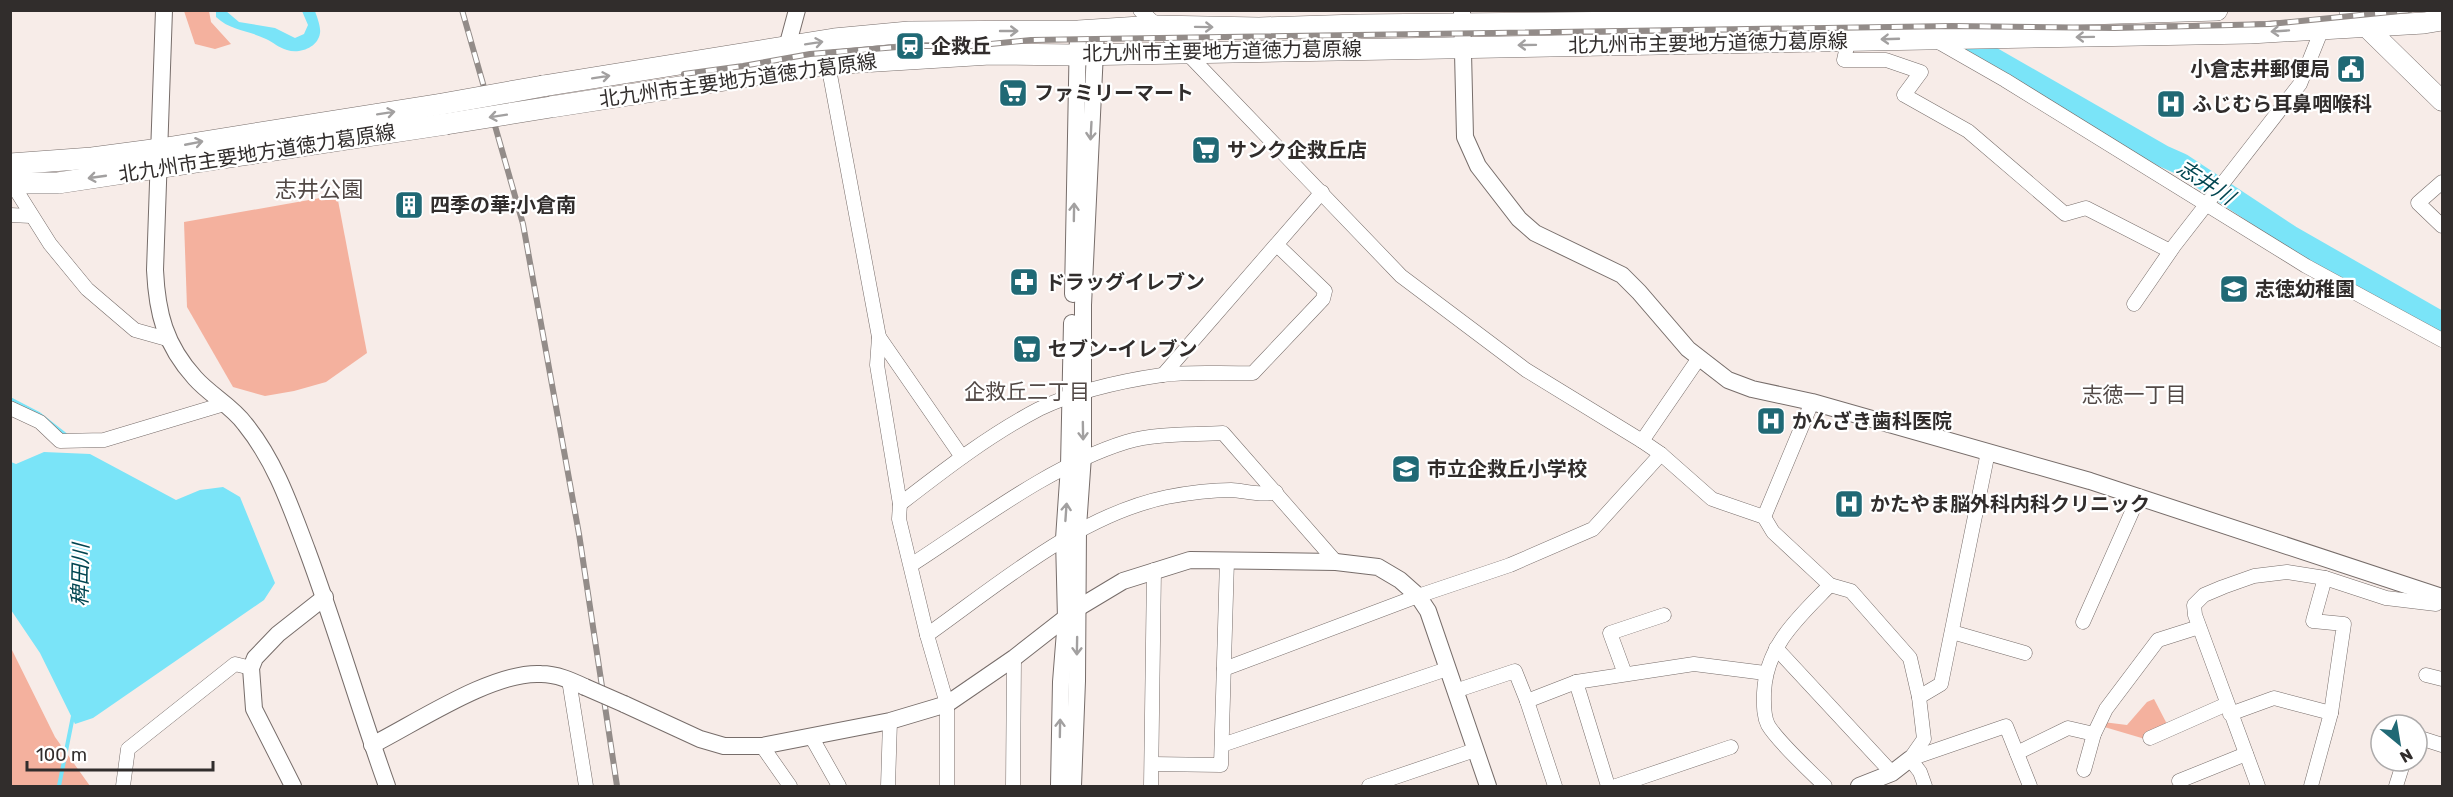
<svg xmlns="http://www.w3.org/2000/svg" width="2453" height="797" font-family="Rubik,'Noto Sans JP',sans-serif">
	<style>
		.green { fill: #f4b19e }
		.water { fill: #7ae4f8 }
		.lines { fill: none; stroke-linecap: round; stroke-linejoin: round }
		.stream { stroke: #7ae4f8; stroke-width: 4 }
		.river { stroke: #7ae4f8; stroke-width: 22 }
		.minor-casing { stroke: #776d6a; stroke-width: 15 }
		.tertiary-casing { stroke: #776d6a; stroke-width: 18 }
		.secondary-casing { stroke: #776d6a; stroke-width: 21 }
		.primary-casing { stroke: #776d6a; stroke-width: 22 }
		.minor { stroke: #fff; stroke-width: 14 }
		.tertiary { stroke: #fff; stroke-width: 16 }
		.secondary { stroke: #fff; stroke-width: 20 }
		.primary { stroke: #fff; stroke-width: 21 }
		.rail-casing { stroke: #938c89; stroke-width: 6 }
		.rail { stroke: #fff; stroke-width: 4; stroke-dasharray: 11; stroke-linecap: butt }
		.tertiary-bridge-casing { stroke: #776d6a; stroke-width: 18; stroke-linecap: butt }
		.primary-bridge-casing { stroke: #776d6a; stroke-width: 22; stroke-linecap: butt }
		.tertiary-bridge { stroke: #fff; stroke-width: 16 }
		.primary-bridge { stroke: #fff; stroke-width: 21 }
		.oneway { stroke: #a2a0a0 }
		.labels { text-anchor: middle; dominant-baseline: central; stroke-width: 4.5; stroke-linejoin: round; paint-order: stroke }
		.street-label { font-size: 20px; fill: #312d2c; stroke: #fff }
		.poi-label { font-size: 20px; font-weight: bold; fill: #312d2c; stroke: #fff; text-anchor: start }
		.water-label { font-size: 21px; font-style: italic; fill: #004550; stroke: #fff }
		.neighbourhood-label { font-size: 21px; fill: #524946; stroke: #fff }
		.quarter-label { font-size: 22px; fill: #524946; stroke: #fff }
	</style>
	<rect width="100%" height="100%" fill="#f7ece8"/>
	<g class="green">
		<path d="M 184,11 L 209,11 L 211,22 L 231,44 L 215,49 L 195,44 Z"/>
		<path d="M 337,195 L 367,353 L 326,382 L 294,391 L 265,396 L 233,387 L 187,307 L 184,222 Z"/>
		<path d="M 10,646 L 55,737 L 90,786 L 11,786 Z"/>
		<path d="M 2154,699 L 2168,726 L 2145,739 L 2101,726 L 2103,722 L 2127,725 L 2147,702 Z"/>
	</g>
	<g class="water">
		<path d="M 216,11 L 226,11 L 239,22 L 275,28 L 295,38 L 304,34 L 308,25 L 302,11 L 315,11 C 317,17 321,27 320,33 C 318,48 299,54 287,50 C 279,48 273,42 266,39 C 248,30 231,31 216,17 Z"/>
		<path d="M 44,452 L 90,454 L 176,500 L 200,490 L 223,487 L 240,497 L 275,583 L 264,600 L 93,718 L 75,724 L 40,653 L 11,610 L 11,462 L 16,464 Z"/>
	</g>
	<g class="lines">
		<g class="stream">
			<path d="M 10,399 L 39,414 L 67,436"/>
			<path d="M 59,786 L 73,716"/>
		</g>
		<path class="river" d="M 1968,44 L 2163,156 L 2181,164 L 2290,236 L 2442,323"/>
		<g class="minor-casing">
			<g id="minor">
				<path d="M 1140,10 L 1185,51 L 1401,276 L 1526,370 L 1642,441 L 1661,454 L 1712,499 L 1764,517 L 1773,532 L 1830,585 L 1851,591 L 1910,658 L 1919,697 L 1924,739 L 1910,759"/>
				<path d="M 1850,33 L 1844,60 L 1886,60 L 1921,72 L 1904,95 L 1968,131 L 2065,214 L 2086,208 L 2170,251"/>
				<path d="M 1935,40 L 2005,80 L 2306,266 L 2442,340"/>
				<path d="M 828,64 L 879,337 L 877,365 L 900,504 L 899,519 L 927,635 L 947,704 L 947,786"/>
				<path d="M 2442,182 L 2418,203 L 2442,226"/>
				<path d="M 16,190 L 50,244 L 87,289 L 135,330 L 167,339"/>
				<path d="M 10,215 L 31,216"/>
				<path d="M 2134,304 L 2174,246 L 2300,84 L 2322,29"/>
				<path d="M 879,337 L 962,457"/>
				<path d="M 1163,375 L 1322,192"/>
				<path d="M 10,408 L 40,422 L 60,441 L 104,440 L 224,404"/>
				<path d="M 1642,441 L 1699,358"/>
				<path d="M 900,504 C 944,470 989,435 1039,409 C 1076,391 1121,381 1162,375 C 1191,371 1223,374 1253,373 L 1323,299 L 1325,291 L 1277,245"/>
				<path d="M 1764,517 L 1812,402"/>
				<path d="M 911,565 C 978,522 1049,466 1126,442 C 1157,433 1191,435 1223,433 L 1336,562"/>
				<path d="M 2325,578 L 2313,621 L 2344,624 L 2331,713"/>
				<path d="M 2083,622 L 2139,496"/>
				<path d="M 1952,632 L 2025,653"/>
				<path d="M 927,635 C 999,584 1079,515 1167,497 C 1188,493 1209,490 1231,490 C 1246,491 1261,496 1276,492"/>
				<path d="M 1776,648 L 1892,773"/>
				<path d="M 1224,669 L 1418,596 L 1510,565 L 1593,529 L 1661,454"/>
				<path d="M 1625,674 L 1610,633 L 1664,615"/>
				<path d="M 2426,675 L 2442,679"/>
				<path d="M 569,680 L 586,786"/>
				<path d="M 1576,682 L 1608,786"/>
				<path d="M 1455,691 L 1515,671 L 1527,701"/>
				<path d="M 1919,697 L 1941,684 L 1988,452"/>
				<path d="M 2230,714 L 2274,698 L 2331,713 L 2311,786"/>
				<path d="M 2417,737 L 2442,745"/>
				<path d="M 812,738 L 839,786"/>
				<path d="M 2150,738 L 2227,704"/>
				<path d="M 1222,745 L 1447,669"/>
				<path d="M 762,746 L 790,786"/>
				<path d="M 2017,753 L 2068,728 L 2094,734"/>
				<path d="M 1910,759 L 2006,726 L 2030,786"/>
				<path d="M 1910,759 L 1920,772 L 1925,786"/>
				<path d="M 1152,764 L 1221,765 L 1227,560"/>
				<path d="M 2084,770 L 2094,734 L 2106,709 L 2158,640 L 2199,627"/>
				<path d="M 2179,781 L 2246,754"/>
				<path d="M 123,786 L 128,749 L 235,664 L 251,668"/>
				<path d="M 888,786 L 890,721"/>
				<path d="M 1013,786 L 1014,658"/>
				<path d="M 1151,786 L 1154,570"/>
				<path d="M 1369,786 L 1475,750"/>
				<path d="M 1555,786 L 1527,701 L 1576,682 L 1694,664 L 1765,673"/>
				<path d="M 1616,786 L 1731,747"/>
				<path d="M 1825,786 C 1810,771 1778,742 1768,725 C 1763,715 1764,703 1764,693 C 1766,645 1799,617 1830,585"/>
				<path d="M 2258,786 L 2195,615 L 2194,605 L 2204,595 L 2223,587 L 2254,576 L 2287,572 L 2325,578 L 2386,598 L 2436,604 L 2442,598"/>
				<path d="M 2396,786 L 2402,767"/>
			</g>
		</g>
		<g class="tertiary-casing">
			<g id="tertiary">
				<path d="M 164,10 L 155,270 C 157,313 165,345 195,378 C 210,395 232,406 245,424 C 275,461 290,505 307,550 C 336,628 359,708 387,786"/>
				<path d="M 1462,10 L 1465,137 L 1478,166 L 1519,219 L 1535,233 L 1622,275 L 1639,292 L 1688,349 L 1728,380 L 1752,389 L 1812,402 L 2090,481 L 2442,597"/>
				<path d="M 787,47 L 797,10"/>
				<path d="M 1073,294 L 1078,31"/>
				<path d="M 624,704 L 700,739 L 724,746 L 762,746 L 890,721 L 947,704 L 1014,658 L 1078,608 L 1123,581 L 1190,560 L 1336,562 L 1378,567 L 1400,580 L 1418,596 L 1428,611 L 1488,786"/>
				<path d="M 372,745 C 416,723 493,671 541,674 C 557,674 572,681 585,687"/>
				<path d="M 293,786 L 254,709 L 251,668 L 255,658 L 278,634 L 325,597"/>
				<path d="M 1059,786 L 1061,682 L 1066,619 L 1064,539 L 1069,466 L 1072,323"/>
				<path d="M 1073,786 L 1077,681 L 1078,527 L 1083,456 L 1083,305 L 1096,30"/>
				<path d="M 1859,786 L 1892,773 L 1910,759"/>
			</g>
		</g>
		<g class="secondary-casing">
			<path id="secondary" d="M 2349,10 L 2442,101"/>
		</g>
		<g class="primary-casing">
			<g id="primary">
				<path d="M 543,86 L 834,39 L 909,32 L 1078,31 L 1156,26 L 1259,28 L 1358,25 L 1933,19 L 2217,10"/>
				<path d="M 551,107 L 828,64 L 990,54 L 1076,55 L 2250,33 L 2424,23 L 2442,20"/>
				<path d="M 10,164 L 92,158 L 160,149 L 442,104"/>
				<path d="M 10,183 L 58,183 L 446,124"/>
			</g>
		</g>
		<use href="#minor" class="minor"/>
		<use href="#tertiary" class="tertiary"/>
		<use href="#secondary" class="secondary"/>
		<use href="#primary" class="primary"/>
		<g class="rail-casing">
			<g id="rail">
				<path d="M 462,10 L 523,224 L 579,534 L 617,786"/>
				<path d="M 684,74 L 743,66 L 810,54 L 910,46 L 971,46 L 1031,40 L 1952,26 L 2115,28 L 2270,24 L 2410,10"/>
			</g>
		</g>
		<use href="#rail" class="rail"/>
		<g class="tertiary-bridge-casing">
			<path id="tertiary-bridge" d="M 585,687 L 624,704"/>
		</g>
		<g class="primary-bridge-casing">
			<g id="primary-bridge">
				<path d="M 442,104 L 543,86"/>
				<path d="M 446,124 L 551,107"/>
			</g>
		</g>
		<use href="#tertiary-bridge" class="tertiary-bridge"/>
		<use href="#primary-bridge" class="primary-bridge"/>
	</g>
	<defs><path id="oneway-shaft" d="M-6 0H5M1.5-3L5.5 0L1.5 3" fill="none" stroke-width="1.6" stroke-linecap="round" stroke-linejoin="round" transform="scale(1.5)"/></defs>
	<g class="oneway">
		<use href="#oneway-shaft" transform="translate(1204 27) rotate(1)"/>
		<use href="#oneway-shaft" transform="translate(1009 31)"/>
		<use href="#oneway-shaft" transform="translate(2280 31) rotate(176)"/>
		<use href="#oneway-shaft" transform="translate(2085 37) rotate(179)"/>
		<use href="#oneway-shaft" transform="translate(1890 39) rotate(178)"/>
		<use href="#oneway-shaft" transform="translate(814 43) rotate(-9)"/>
		<use href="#oneway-shaft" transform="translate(1527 45) rotate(179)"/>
		<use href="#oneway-shaft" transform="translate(601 77) rotate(-9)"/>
		<use href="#oneway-shaft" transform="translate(386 113) rotate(-9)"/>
		<use href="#oneway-shaft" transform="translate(498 116) rotate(171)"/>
		<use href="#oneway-shaft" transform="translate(1091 131) rotate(93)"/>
		<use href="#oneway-shaft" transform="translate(194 143) rotate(-11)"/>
		<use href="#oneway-shaft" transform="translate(97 177) rotate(172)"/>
		<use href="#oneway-shaft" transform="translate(1074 212) rotate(-89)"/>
		<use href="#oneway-shaft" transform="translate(1083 431) rotate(89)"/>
		<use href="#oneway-shaft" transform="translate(1066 512) rotate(-86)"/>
		<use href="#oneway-shaft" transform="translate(1077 646) rotate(91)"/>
		<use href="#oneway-shaft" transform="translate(1060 728) rotate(-89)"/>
	</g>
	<defs>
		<g id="station-square" transform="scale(1.5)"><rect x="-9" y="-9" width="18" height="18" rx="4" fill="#206975" stroke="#fff"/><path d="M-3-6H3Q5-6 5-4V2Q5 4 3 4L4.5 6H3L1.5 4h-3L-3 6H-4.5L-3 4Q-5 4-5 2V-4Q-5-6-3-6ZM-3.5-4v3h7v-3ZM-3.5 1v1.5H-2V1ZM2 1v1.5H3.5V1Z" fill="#fff"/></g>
		<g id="civic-square" transform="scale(1.5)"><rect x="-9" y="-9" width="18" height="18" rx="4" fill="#206975" stroke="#fff"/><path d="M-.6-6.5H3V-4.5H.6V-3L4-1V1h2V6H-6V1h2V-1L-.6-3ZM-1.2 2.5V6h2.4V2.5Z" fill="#fff"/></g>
		<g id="supermarket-square" transform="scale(1.5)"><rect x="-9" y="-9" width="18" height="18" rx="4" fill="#206975" stroke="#fff"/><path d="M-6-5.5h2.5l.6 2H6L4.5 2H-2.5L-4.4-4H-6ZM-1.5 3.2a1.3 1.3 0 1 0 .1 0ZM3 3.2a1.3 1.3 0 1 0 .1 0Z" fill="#fff"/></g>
		<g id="hospital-square" transform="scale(1.5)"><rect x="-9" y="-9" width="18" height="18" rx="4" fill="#206975" stroke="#fff"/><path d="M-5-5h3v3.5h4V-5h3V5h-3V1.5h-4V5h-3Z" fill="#fff"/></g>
		<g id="building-square" transform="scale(1.5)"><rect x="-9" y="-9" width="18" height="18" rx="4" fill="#206975" stroke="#fff"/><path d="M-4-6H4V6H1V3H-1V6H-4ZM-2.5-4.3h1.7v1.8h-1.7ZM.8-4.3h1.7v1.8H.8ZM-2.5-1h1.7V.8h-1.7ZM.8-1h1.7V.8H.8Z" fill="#fff"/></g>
		<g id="pharmacy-square" transform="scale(1.5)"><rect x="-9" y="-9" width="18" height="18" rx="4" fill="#206975" stroke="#fff"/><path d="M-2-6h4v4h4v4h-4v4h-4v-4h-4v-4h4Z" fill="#fff"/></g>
		<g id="school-square" transform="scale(1.5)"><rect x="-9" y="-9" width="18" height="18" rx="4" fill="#206975" stroke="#fff"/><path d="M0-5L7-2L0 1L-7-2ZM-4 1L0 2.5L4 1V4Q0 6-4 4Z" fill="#fff"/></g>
	</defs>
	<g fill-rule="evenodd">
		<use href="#station-square" x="910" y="46"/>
		<use href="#civic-square" x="2351" y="69"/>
		<use href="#supermarket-square" x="1013" y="93"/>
		<use href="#hospital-square" x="2171" y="104"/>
		<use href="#supermarket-square" x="1206" y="150"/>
		<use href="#building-square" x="409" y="205"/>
		<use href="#pharmacy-square" x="1024" y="282"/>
		<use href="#school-square" x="2234" y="289"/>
		<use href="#supermarket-square" x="1027" y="349"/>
		<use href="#hospital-square" x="1771" y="421"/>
		<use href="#school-square" x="1406" y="469"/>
		<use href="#hospital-square" x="1849" y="504"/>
	</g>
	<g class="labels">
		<g class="street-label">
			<text transform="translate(1708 43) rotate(-1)">北九州市主要地方道徳力葛原線</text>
			<text transform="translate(1222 51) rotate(-1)">北九州市主要地方道徳力葛原線</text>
			<text transform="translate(738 80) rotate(-8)">北九州市主要地方道徳力葛原線</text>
			<text transform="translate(257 153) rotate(-9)">北九州市主要地方道徳力葛原線</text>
		</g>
		<g class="poi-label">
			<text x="931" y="46">企救丘</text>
			<text x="2330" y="69" text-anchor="end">小倉志井郵便局</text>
			<text x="1034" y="93">ファミリーマート</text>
			<text x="2192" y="104">ふじむら耳鼻咽喉科</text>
			<text x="1227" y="150">サンク企救丘店</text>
			<text x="430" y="205">四季の華;小倉南</text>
			<text x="1045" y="282">ドラッグイレブン</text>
			<text x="2255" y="289">志徳幼稚園</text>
			<text x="1048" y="349">セブン-イレブン</text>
			<text x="1792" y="421">かんざき歯科医院</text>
			<text x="1427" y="469">市立企救丘小学校</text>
			<text x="1870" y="504">かたやま脳外科内科クリニック</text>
		</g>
		<g class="water-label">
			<text transform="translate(2206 182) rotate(33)">志井川</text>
			<text transform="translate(80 575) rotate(-89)">稗田川</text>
		</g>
		<g class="neighbourhood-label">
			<text x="1027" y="391">企救丘二丁目</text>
			<text x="2134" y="394">志徳一丁目</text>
		</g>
		<g class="quarter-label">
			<text x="319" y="189">志井公園</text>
		</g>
	</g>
	<rect width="2453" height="797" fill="none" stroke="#312d2c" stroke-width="24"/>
	<g transform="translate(2399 743) rotate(150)"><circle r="28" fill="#ffffff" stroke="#adabab" stroke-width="1.5"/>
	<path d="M0-4.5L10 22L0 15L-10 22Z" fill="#206975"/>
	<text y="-9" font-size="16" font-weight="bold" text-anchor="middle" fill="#312d2c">N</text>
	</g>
	<path d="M27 761v9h186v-9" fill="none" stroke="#312d2c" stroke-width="3"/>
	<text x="36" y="761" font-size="18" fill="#312d2c" stroke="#ffffff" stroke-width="4.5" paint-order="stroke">100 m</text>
</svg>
